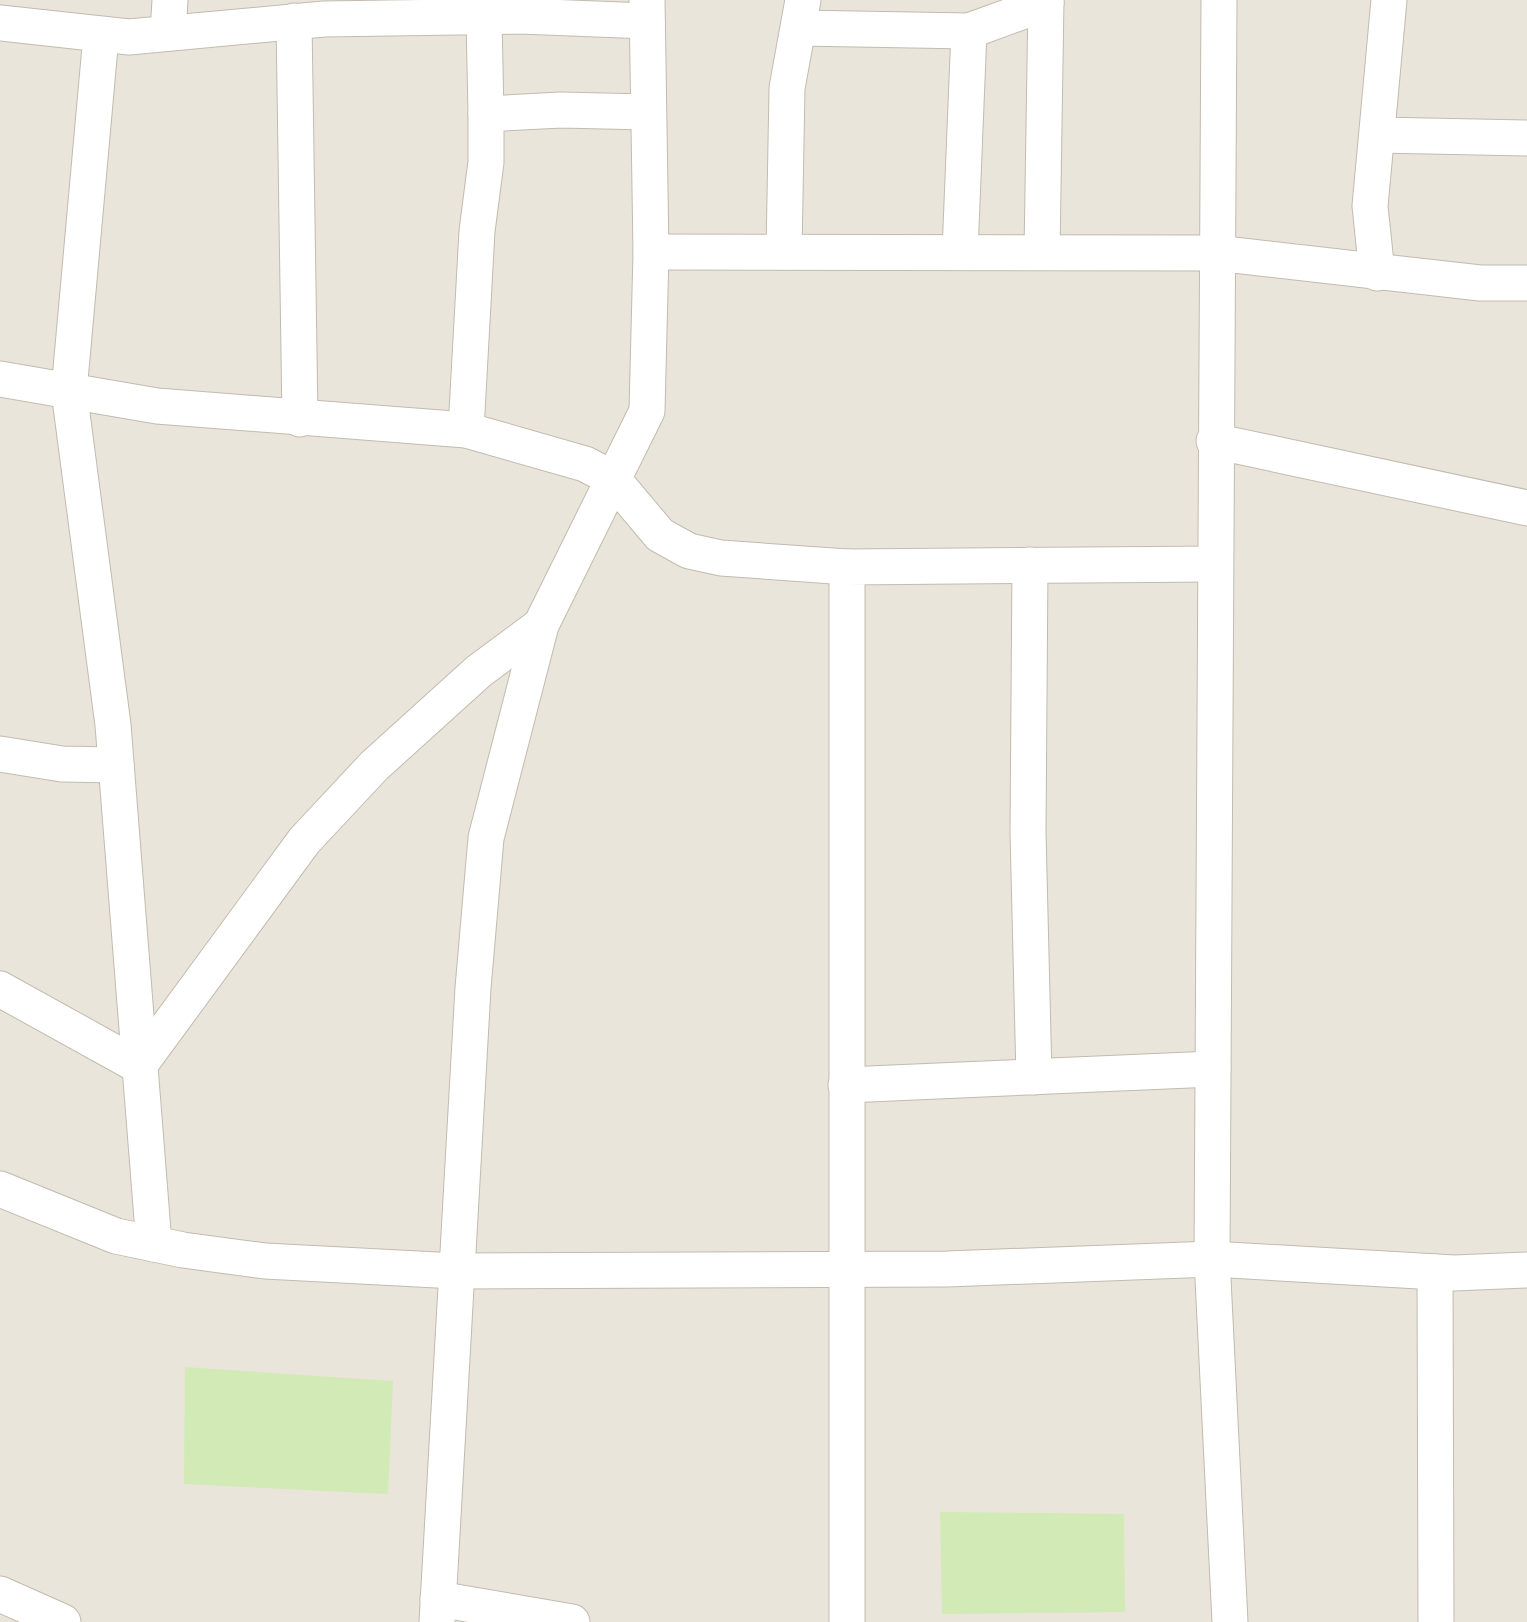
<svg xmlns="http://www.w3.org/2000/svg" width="1527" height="1622" font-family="'Open Sans',sans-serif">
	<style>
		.residential { fill: #eae5da }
		.green { fill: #d2eab5 }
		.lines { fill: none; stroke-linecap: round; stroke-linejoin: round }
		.minor-casing { stroke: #c2bbae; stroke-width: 37 }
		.minor { stroke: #fff; stroke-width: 35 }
	</style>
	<rect width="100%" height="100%" fill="#f6f3ec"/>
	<rect class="residential" x="0" y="0" width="1527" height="1622"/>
	<g class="green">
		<path d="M 185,1367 L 393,1381 L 388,1494 L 184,1484 Z"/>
		<path d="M 940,1512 L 1124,1514 L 1125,1612 L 942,1614 Z"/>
	</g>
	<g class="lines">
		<g class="minor-casing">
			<g id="minor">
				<path d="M 1219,0 L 1212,1259 L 1230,1622"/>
				<path d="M 484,18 L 486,114"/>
				<path d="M 294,21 L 300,419"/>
				<path d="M 0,23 L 129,37 L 324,19 L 520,16 L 647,21"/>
				<path d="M 799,28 L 969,31"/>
				<path d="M 168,33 L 170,0"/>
				<path d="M 101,36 L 69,391 L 113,725 L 154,1244"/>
				<path d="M 1378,135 L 1527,138"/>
				<path d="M 651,252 L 1216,253 L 1480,283 L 1527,283"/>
				<path d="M 784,252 L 787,88 L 803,0"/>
				<path d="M 960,252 L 969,31 L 1046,3"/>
				<path d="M 1042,252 L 1046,0"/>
				<path d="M 1377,273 L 1370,206 L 1389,0"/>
				<path d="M 0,379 L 157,406 L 466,430 L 585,464 L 612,478 L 660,535 L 689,551 L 721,558 L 847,567"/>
				<path d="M 466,430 L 477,231 L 486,162 L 486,114 L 561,110 L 648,112"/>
				<path d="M 1214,441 L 1527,508"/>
				<path d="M 1030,565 L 1028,832 L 1034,1077"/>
				<path d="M 0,754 L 62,764 L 116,765"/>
				<path d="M 0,989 L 139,1066 L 304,841 L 374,766 L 479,671 L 541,625"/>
				<path d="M 846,1085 L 1213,1069"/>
				<path d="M 0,1189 L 116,1236 L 183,1250 L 265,1261 L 456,1271 L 947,1269 L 1212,1259 L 1454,1273 L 1527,1270"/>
				<path d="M 1435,1272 L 1436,1622"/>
				<path d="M 0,1594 L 63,1622"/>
				<path d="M 438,1599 L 572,1622"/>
				<path d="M 437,1622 L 473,988 L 486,838 L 541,625 L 647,411 L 651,252 L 647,0"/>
				<path d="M 847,1622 L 847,567 L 1214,564"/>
			</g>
		</g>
		<use href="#minor" class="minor"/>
	</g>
</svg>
